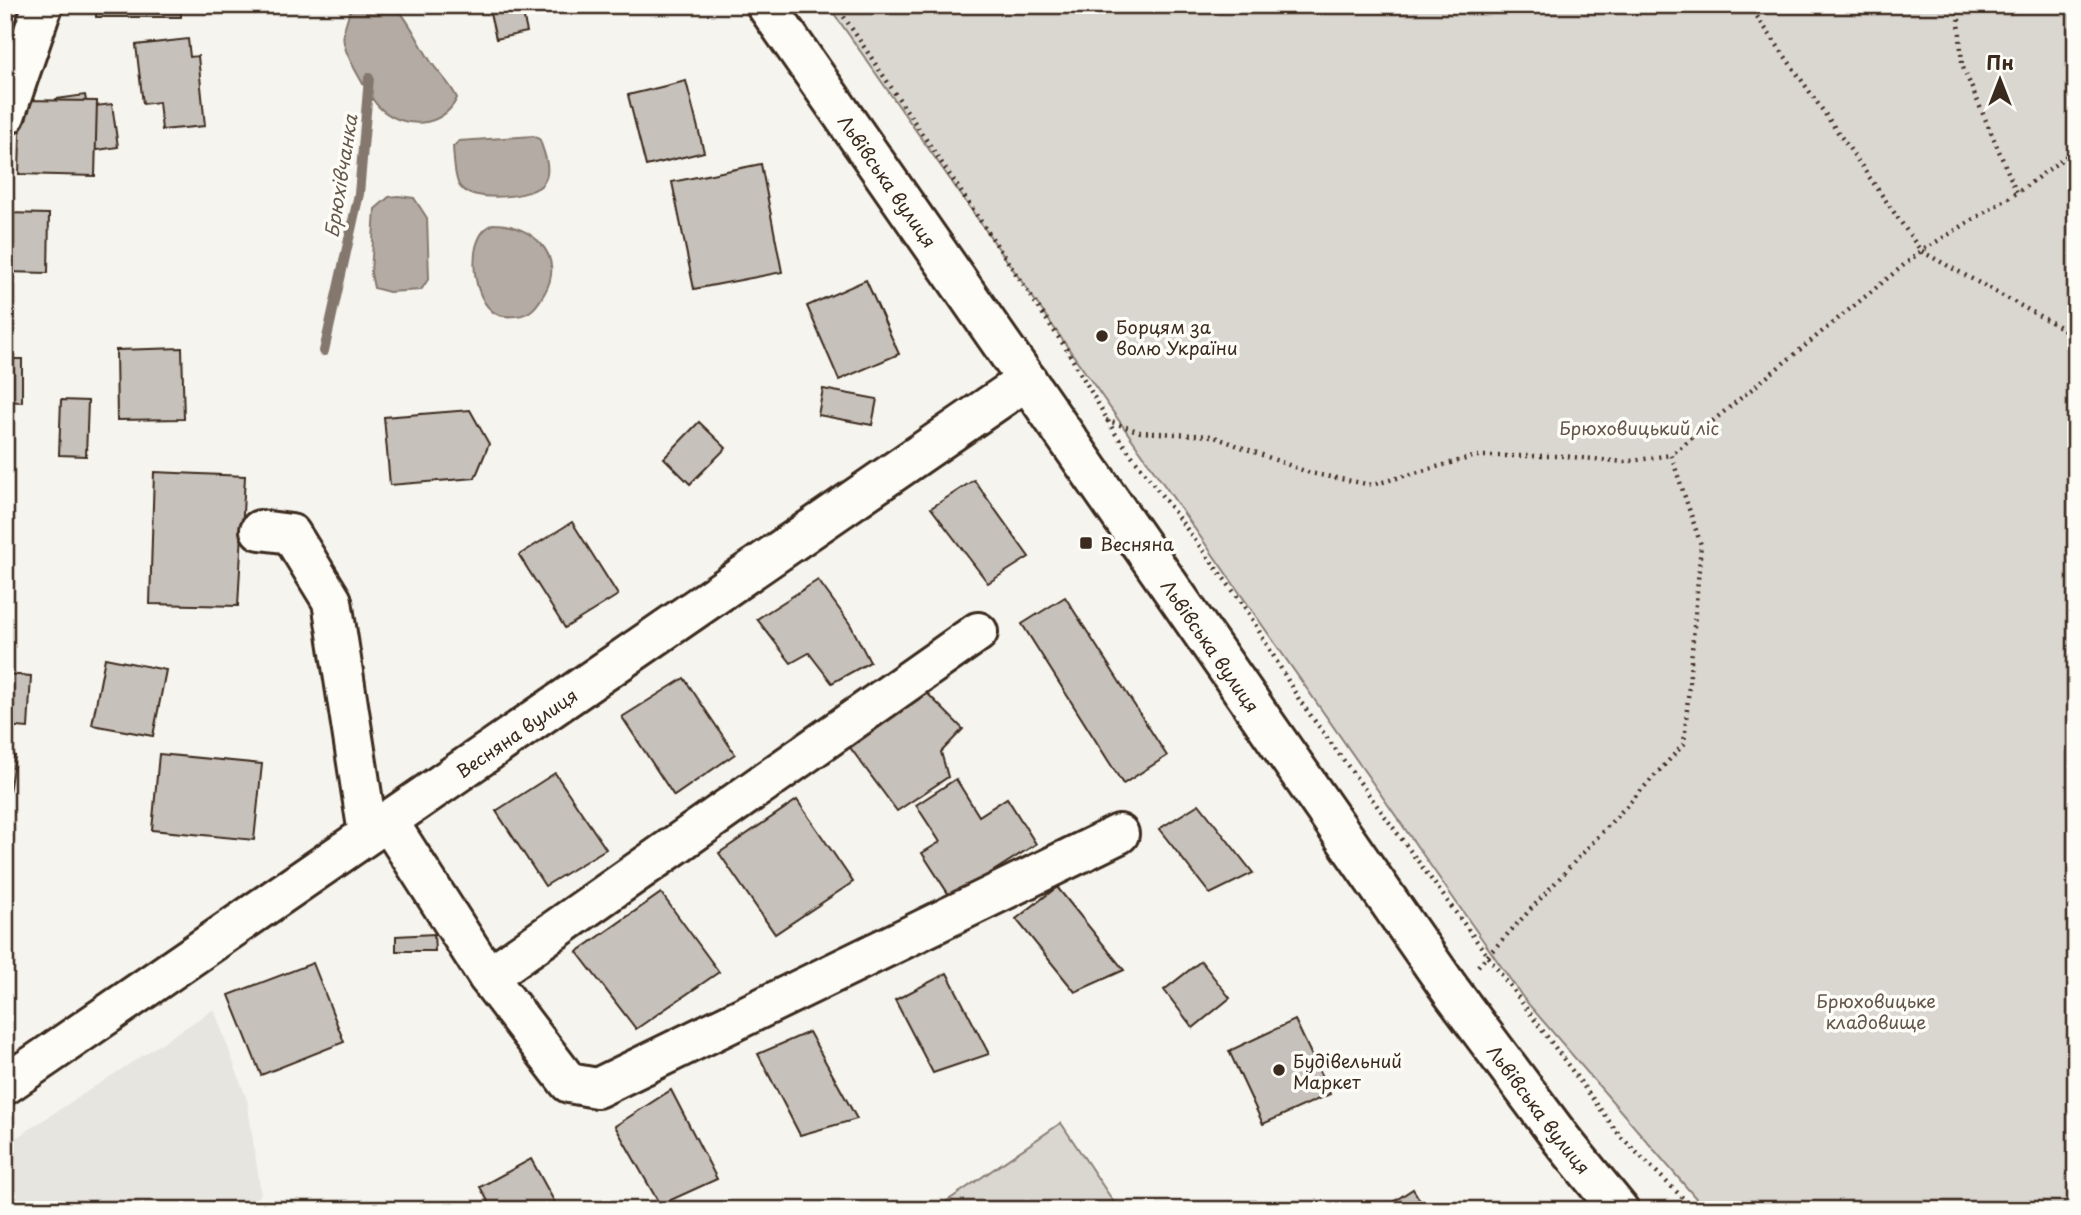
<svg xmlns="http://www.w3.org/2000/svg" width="2081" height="1215" font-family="'Playpen Sans',sans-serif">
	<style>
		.built { fill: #e7e5df }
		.green { fill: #dad6d0; stroke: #8a8077; stroke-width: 2 }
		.water { fill: #b4aca4; stroke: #84786e; stroke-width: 2 }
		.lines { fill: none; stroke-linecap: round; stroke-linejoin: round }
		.stream { stroke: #84786e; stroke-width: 10 }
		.building { fill: #c7c1bb; stroke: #3b2a1e; stroke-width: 2 }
		.minor-casing { stroke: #3b2a1e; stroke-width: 44 }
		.major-casing { stroke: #3b2a1e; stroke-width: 44 }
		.path { stroke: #3b2a1e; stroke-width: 4.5; stroke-dasharray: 2 5; stroke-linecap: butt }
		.minor { stroke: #fdfcf7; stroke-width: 38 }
		.major { stroke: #fdfcf7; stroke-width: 38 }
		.poi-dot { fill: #3b2a1e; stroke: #fdfcf7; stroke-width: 2.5 }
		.labels { text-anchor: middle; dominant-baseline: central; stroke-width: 7; stroke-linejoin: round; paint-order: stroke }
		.street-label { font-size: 18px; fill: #3b2a1e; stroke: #fdfcf7 }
		.poi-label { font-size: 18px; fill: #3b2a1e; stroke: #fdfcf7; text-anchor: start }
		.park-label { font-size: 18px; fill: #63554a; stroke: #fdfcf7 }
		.water-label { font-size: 19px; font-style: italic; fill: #65584d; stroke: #fdfcf7 }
	</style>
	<rect width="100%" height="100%" fill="#f5f4ee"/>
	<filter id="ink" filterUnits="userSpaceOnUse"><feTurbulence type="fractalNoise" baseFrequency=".0143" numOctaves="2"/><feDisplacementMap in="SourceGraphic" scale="14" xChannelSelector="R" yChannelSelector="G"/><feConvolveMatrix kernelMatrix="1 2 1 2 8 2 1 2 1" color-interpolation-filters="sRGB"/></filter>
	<g filter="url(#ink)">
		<path class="built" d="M 214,1009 L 247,1100 L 261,1194 L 248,1210 L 5,1210 L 5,1145 Z"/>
		<g class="green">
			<path d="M 828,5 L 2076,5 L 2076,1210 L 1706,1210 L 1524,999 Z"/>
			<path d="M 1061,1123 L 1119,1210 L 934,1210 Z"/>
		</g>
		<g class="water">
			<path d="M 352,5 L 395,5 C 411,23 418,42 431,62 C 440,75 450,83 457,98 C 443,128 404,130 380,108 C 371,100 348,59 345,47 C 340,34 348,18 352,5 Z"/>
			<path d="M 534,136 L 540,140 C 544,153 552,170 544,182 C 535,199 468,203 459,185 C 454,175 454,158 453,147 L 459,141 Z"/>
			<path d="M 398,196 L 414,198 L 427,218 L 429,278 L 421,290 L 389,292 L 374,288 L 371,273 L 375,209 L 389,197 Z"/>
			<path d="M 493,224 C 532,224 567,256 544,294 C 537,306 531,315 516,316 C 507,317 498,317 491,310 C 471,293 466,235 493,224 Z"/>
		</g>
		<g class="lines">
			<path class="stream" d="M 324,351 L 359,194 L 369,78"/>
		</g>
		<g class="building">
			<rect x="96" y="5" width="85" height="12"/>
			<path d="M 488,5 L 521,5 L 527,32 L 496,39 Z"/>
			<path d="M 188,39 L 190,57 L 198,56 L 205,126 L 162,130 L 159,102 L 143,104 L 136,45 Z"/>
			<path d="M 686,81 L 704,152 L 646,166 L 628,95 Z"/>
			<path d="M 85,95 L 87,107 L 112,104 L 118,147 L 64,155 L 56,99 Z"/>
			<path d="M 21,100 L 97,101 L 95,176 L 19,174 Z"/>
			<path d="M 761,164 L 782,272 L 694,289 L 672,182 Z"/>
			<path d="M 5,213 L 49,214 L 48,273 L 5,272 Z"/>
			<path d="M 866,280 L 899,354 L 839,380 L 807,306 Z"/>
			<path d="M 182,348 L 184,419 L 117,420 L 116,350 Z"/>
			<path d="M 5,359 L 22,359 L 22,402 L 5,401 Z"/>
			<path d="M 823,389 L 877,399 L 872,425 L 818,415 Z"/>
			<path d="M 61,400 L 88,401 L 86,456 L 59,455 Z"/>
			<path d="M 470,410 L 489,444 L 475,478 L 390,485 L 384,417 Z"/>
			<path d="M 699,422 L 726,448 L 690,484 L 664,458 Z"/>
			<path d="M 154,472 L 245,476 L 238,606 L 150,604 Z"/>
			<path d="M 974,480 L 1029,557 L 988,583 L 931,508 Z"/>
			<path d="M 572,522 L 618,595 L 565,628 L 519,555 Z"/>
			<path d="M 818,580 L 850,624 L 870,662 L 832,683 L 809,653 L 791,663 L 757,619 Z"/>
			<path d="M 1065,597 L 1167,756 L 1123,784 L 1022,624 Z"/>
			<path d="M 105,658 L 166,670 L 153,736 L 92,725 Z"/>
			<path d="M 5,674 L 31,676 L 28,728 L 5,726 Z"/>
			<path d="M 684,678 L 735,754 L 674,796 L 622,717 Z"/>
			<path d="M 922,688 L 963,729 L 941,752 L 948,777 L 897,811 L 846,742 Z"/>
			<path d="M 159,754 L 262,764 L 254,840 L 152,830 Z"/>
			<path d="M 5,755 L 15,756 L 5,816 Z"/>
			<path d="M 555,773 L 606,849 L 545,886 L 496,811 Z"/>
			<path d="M 956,779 L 979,816 L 1007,798 L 1036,844 L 951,898 L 922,853 L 940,842 L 916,805 Z"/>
			<path d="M 797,800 L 853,882 L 775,934 L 719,853 Z"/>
			<path d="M 1199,804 L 1253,873 L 1210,894 L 1159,829 Z"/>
			<path d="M 1057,887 L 1124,970 L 1075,992 L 1016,919 Z"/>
			<path d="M 661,893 L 719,972 L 636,1029 L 577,952 Z"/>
			<path d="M 434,934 L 435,951 L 396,951 L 396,936 Z"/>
			<path d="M 1201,961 L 1230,998 L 1193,1028 L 1164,990 Z"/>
			<path d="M 313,963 L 344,1042 L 261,1075 L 229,995 Z"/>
			<path d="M 947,973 L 989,1054 L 933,1073 L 895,1000 Z"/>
			<path d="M 1295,1020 L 1330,1094 L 1263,1124 L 1229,1051 Z"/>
			<path d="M 809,1032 L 857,1119 L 800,1135 L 758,1054 Z"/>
			<path d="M 671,1090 L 717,1179 L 660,1205 L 615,1126 Z"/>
			<path d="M 531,1159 L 559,1210 L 493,1210 L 480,1187 Z"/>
			<path d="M 1413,1189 L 1426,1210 L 1381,1210 Z"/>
		</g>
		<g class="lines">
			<g class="minor-casing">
				<g id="minor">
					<path d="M 5,116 L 43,5"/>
					<path d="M 260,530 L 291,534 L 332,601 L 368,834"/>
					<path d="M 978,632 L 488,977 L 569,1083 L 597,1088 L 1119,834"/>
					<path d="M 388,821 L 488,977"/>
					<path id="s1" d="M 5,1085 L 1027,380"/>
				</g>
			</g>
			<g class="major-casing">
				<g id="major">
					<path id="s2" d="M 766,5 L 1451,991 L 1562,1140 L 1619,1210"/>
				</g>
			</g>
			<g class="path">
				<path d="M 836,5 L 1067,350 L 1115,433 L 1243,604 L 1300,701 L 1621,1137 L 1695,1210"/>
				<path d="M 1749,5 L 1921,251 L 2076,336"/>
				<path d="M 1958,5 L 1962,65 L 2017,193"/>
				<path d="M 1106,420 L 1140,432 L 1212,436 L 1310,473 L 1372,485 L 1476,456 L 1562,456 L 1624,462 L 1671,455"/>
				<path d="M 1478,966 L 1684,744 L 1701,545 L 1671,455 L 1921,251 L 2017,193 L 2076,149"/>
			</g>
			<use href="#minor" class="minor"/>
			<use href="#major" class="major"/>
		</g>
	</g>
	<g class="poi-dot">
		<circle cx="1102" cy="336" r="7"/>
		<rect x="1079" y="536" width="14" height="14" rx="3.5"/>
		<circle cx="1279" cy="1070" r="7"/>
	</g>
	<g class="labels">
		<g class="street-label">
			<text stroke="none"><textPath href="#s2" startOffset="214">Львівська вулиця</textPath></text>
			<text stroke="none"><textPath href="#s2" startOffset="780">Львівська вулиця</textPath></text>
			<text stroke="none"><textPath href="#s1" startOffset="621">Весняна вулиця</textPath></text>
			<text stroke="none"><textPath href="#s2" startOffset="1348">Львівська вулиця</textPath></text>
		</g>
		<g class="poi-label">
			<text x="1116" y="326">Борцям за<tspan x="1116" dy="21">волю України</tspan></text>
			<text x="1100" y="543">Весняна</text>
			<text x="1293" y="1060">Будівельний<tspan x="1293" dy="21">Маркет</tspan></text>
		</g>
		<g class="park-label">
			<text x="1639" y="427">Брюховицький ліс</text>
			<text x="1876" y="1000">Брюховицьке<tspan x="1876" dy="21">кладовище</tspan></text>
		</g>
		<g class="water-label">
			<text transform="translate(340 176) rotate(-81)">Брюхівчанка</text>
		</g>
	</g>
	<rect width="2081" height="1215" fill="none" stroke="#fdfcf7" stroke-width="28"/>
	<rect x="14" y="14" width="2053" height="1187" fill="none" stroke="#3b2a1e" stroke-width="2.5" filter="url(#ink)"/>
	<g transform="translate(2000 80)" stroke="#fdfcf7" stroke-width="5" paint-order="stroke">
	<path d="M0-5L12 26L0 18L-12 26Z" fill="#3b2a1e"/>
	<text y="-10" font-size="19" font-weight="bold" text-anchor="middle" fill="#3b2a1e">Пн</text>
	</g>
</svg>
